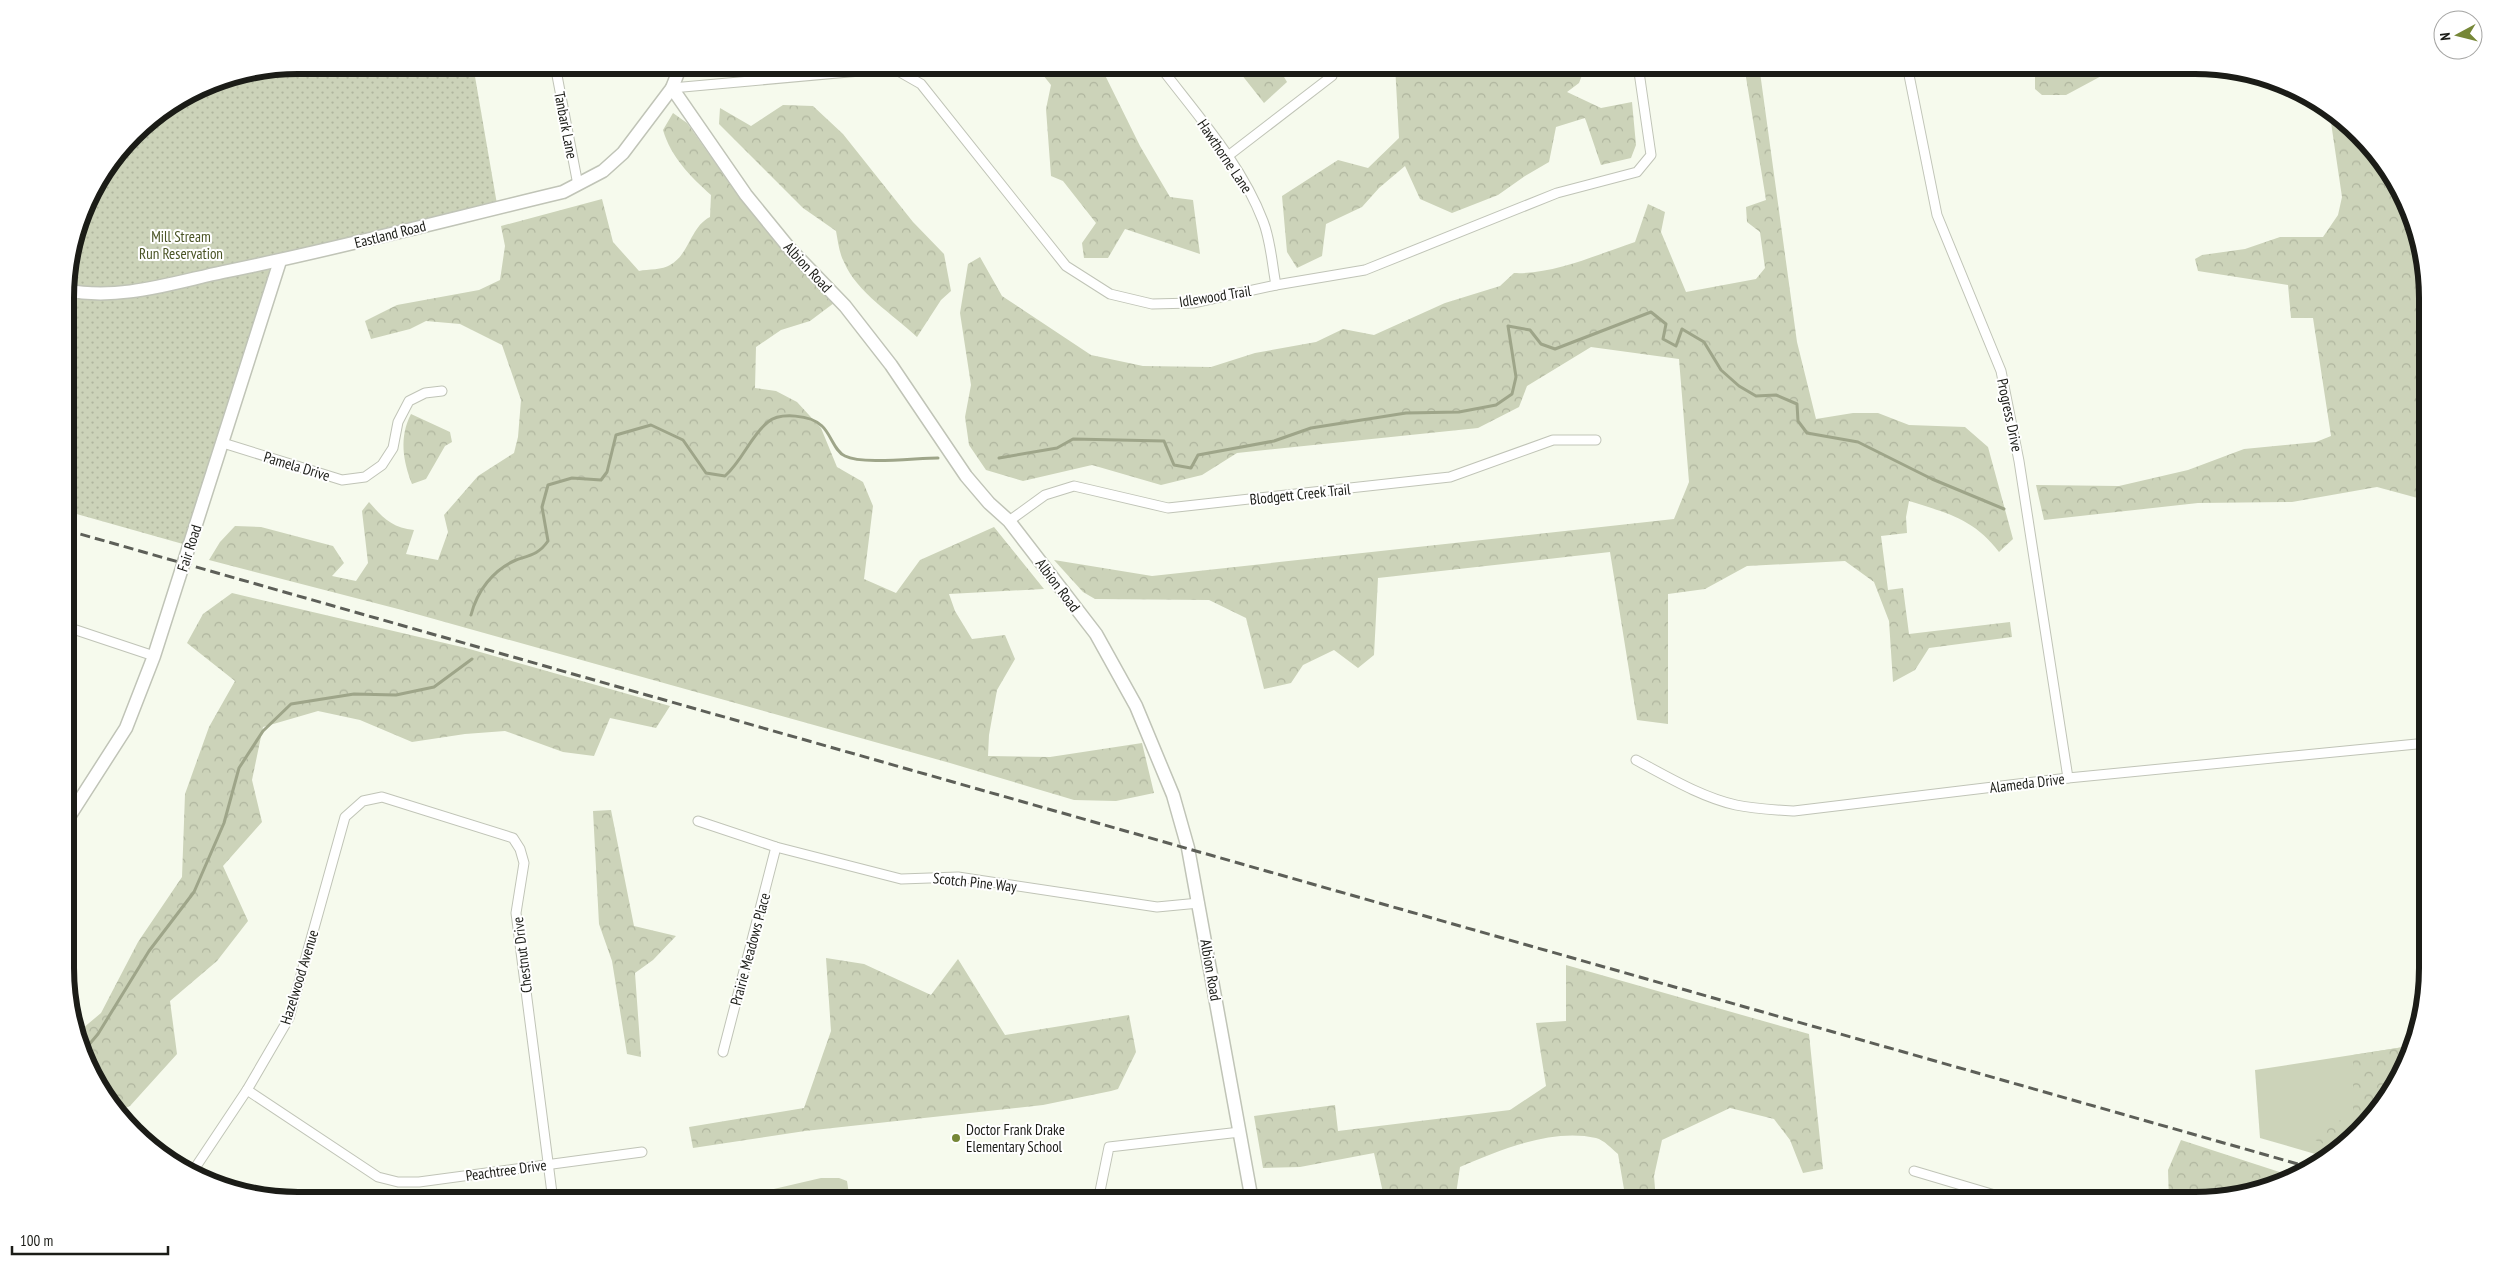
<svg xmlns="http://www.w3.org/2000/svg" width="2493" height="1266" font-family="'PT Sans Narrow',sans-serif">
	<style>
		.green { fill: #ccd3b9 }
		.forest { fill: url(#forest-crowns) }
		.park { fill: url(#park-dots) }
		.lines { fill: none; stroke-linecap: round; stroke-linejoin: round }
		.stream { stroke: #9ea589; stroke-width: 3 }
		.street-casing { stroke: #c0c4b7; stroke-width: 11 }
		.secondary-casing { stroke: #c0c4b7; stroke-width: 15 }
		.street { stroke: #fff; stroke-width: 9 }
		.secondary { stroke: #fff; stroke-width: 12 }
		.rail { stroke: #5d5f58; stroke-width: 3; stroke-dasharray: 10 5; stroke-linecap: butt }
		.poi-dot { fill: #768737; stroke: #fff; stroke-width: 2 }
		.labels { text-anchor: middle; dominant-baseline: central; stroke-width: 4; stroke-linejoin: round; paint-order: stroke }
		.street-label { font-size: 15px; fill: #1b1c17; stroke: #fff }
		.park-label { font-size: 15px; fill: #4a5425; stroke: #fff }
		.poi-label { font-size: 15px; fill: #1b1c17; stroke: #fff; text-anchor: start }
		.rim { fill: none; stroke: #1b1c17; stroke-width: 6 }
	</style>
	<defs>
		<pattern id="forest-crowns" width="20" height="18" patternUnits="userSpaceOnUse" patternTransform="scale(1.25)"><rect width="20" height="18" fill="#ccd3b9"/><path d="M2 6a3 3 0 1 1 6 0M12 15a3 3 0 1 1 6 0" fill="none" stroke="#afb59e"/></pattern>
		<pattern id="park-dots" width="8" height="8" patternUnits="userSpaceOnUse" patternTransform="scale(1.25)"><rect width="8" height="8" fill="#ccd3b9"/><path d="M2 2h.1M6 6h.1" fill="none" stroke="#afb59e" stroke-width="1.8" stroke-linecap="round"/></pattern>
	</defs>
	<rect width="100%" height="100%" fill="#f6faed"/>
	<g class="green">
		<path d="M 2410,1046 C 2398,1097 2367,1125 2329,1158 L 2260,1138 L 2255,1070 Z"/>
		<path d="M 821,1178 L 839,1178 L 847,1181 L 850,1201 L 764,1201 L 761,1192 Z"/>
	</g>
	<g class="forest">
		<path d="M 1035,65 L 1100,65 L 1140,146 L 1170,197 L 1193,200 L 1200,254 L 1125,229 L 1108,258 L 1084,258 L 1082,243 L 1096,223 L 1063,181 L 1051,176 L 1046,109 L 1051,85 Z"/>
		<path d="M 1234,65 L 1277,65 L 1287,82 L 1264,103 Z"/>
		<path d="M 1395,65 L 1586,65 L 1579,83 L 1567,92 L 1601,108 L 1632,102 L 1636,145 L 1631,158 L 1601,165 L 1585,118 L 1556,127 L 1549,162 L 1525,176 L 1498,195 L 1452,213 L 1420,199 L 1405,166 L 1379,188 L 1362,207 L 1326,224 L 1322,256 L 1297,268 L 1287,252 L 1282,196 L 1338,160 L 1368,168 L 1399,138 Z"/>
		<path d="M 1728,65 L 1759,65 L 1797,342 L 1816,419 L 1853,413 L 1878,413 L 1909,425 L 1965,427 L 1988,447 L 2013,539 L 1999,552 C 1974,519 1947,513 1909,501 L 1906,517 L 1907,533 L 1881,536 L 1888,590 L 1903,588 L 1909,634 L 2010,622 L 2012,637 L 1929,648 L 1915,670 L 1893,682 L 1889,621 L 1874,582 L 1845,561 L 1747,566 L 1705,589 L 1668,594 L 1668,724 L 1637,720 L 1610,552 L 1378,578 L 1374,655 L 1358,668 L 1334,650 L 1303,665 L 1291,683 L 1264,689 L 1246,618 L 1209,600 L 1095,599 L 1083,592 L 1054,560 L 1152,576 L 1674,519 L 1689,482 L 1679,359 L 1591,347 L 1527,386 L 1519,407 L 1478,428 L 1237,453 L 1202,475 L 1161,485 L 1092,465 L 1023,481 L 986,470 L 969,445 L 965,417 L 971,385 L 960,313 L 968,264 L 980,257 L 1002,296 L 1091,355 L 1143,366 L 1211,367 L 1255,353 L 1316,342 L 1343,329 L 1374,335 L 1445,303 L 1500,286 L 1514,273 C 1552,275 1599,254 1635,242 L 1648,204 L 1665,212 L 1661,232 L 1686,292 L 1756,279 L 1765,268 L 1760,232 L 1747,222 L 1746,207 L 1766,200 L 1744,65 Z"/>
		<path d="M 2035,65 L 2130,65 L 2120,66 L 2066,95 L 2042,95 L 2035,89 Z"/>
		<path d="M 783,105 L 813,106 L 843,134 L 913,222 L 944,254 L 951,291 L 941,300 L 917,337 C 893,314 857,293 844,262 C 839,253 838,241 836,231 L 803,208 L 719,124 L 720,108 L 751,126 Z"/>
		<path d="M 2329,109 L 2349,122 L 2389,168 L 2426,267 L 2426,307 L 2424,307 L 2426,320 L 2427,514 L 2425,500 L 2377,487 L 2292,502 L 2198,503 L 2044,520 L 2036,485 L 2119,486 L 2188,470 L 2244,449 L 2316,442 L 2331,436 L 2313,318 L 2291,318 L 2288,285 L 2198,271 L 2195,259 L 2202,255 L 2245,249 L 2280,237 L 2323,237 L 2338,215 L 2342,197 Z"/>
		<path d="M 673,113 L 687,123 L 735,191 L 834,303 L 810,321 L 781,330 L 756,347 L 755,388 L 776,391 L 797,402 L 821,428 L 837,467 L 863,482 L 873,506 L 864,579 L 896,593 L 920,560 L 994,527 L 1044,589 L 949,594 L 955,611 L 972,639 L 1005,635 L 1015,659 L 997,690 L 989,735 L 988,756 L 1050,757 L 1142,743 L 1154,793 L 1116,801 L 1074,800 L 950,763 L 402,610 L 209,560 L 220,542 L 235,526 L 261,527 L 333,546 L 344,563 L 332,576 L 356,581 L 368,563 L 362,511 L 369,502 C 382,517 392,528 414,530 L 406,554 L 438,560 L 448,532 L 444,515 L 478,476 L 514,453 L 518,437 L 521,400 L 502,345 L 460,324 L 426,321 L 410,329 L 371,339 L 365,321 L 397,305 L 479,290 L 500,280 L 505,246 L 501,226 L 602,199 L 613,242 L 639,271 C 648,269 663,270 670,265 C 690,254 690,227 710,217 L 711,195 C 690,176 671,157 663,130 Z"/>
		<path d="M 411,414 L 450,432 L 452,442 L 445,446 L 426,479 L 412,484 C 403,461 399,437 411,414 Z"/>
		<path d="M 232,593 L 466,648 L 670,706 L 656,728 L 610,718 L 594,756 L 563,752 L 505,731 L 465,734 L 412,742 L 360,720 L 318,711 L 263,727 L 252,780 L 262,822 L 223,866 L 248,921 L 217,961 L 170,1001 L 177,1054 L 130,1106 L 115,1112 L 83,1058 L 76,1034 L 101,1013 L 138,942 L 182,877 L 185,794 L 209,727 L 235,681 L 187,643 L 203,614 Z"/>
		<path d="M 611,810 L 634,926 L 676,936 L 653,960 L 635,973 L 641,1057 L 627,1054 L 612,961 L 599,924 L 593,811 Z"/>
		<path d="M 826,958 L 864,964 L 931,995 L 958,959 L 1005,1035 L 1129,1015 L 1136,1052 L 1118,1089 L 1111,1091 L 1043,1105 L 805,1131 L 693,1148 L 689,1127 L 804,1108 L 831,1031 Z"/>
		<path d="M 1566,965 L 1809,1034 L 1823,1169 L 1803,1173 L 1790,1140 L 1774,1119 L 1730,1108 L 1662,1140 L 1654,1176 L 1656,1201 L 1626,1201 L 1618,1154 C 1612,1149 1604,1140 1596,1138 C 1552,1128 1500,1150 1460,1167 L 1455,1201 L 1401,1201 L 1384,1197 L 1374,1153 L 1300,1167 L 1263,1168 L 1254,1116 L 1335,1105 L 1338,1131 L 1510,1110 L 1546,1086 L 1536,1023 L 1566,1021 Z"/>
		<path d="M 2410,1046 C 2399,1092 2373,1120 2338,1150 L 2310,1138 L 2327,1118 L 2353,1123 L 2353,1055 Z"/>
		<path d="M 2181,1140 L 2295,1177 C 2253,1197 2215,1201 2169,1201 L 2168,1170 Z"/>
	</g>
	<path class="park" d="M 297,65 L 473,65 L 498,210 L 283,260 L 190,546 L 66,511 L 66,282 L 89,194 L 144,123 L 209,83 Z"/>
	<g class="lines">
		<g class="stream">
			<path d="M 999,458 L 1057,448 L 1073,439 L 1164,441 L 1174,465 L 1191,468 L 1198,455 L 1274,441 L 1311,428 L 1406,413 L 1459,412 L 1496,405 L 1512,394 L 1516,377 L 1508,326 L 1530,330 L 1541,344 L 1555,349 L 1651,312 L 1666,324 L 1663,339 L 1676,346 L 1682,329 L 1704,342 L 1721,370 L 1739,386 L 1756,396 L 1776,395 L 1797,404 L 1798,421 L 1807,433 L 1858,442 L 1932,479 L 2004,509"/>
			<path d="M 471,615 C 477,591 493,570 516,560 C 531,555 539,554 548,541 L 542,507 L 548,485 L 572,478 L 601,480 L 607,472 L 616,435 L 651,425 L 683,440 L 706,473 L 725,476 C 743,460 751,435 768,422 C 780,412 811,415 822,426 C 831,434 834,451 845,456 C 863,465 916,458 938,458"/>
			<path d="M 82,1053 L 98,1034 L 149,951 L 194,892 L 224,823 L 239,768 L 263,731 L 291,704 L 354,694 L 396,695 L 434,687 L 472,659"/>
		</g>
		<g class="street-casing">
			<g id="street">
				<path d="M 555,65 L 578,185"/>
				<path d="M 1159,65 C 1196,114 1241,163 1263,221 C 1271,241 1272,265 1276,285"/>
				<path d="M 1907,65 L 1937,215 L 2001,371 L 2019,461 L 2068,778"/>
				<path d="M 672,88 L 893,68 L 921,84 L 1066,266 L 1110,294 L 1152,304 L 1193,303 L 1276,285 L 1365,270 L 1557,193 L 1637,172 L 1651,155 L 1638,65"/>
				<path d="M 1228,156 L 1332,76"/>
				<path d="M 223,443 L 342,480 L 365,477 L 382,465 L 393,448 L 398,422 L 409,401 L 425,393 L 442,391"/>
				<path d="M 1009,521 L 1045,495 L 1074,486 L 1168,508 L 1450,477 L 1553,440 L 1596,440"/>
				<path d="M 66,630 L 76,630 L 154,656"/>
				<path d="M 1636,760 C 1668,777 1701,797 1736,805 C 1755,809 1775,810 1794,811 L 2068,778 L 2427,743"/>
				<path d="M 698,821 L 776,847 L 901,879 L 958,877 L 1157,907 L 1199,903"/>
				<path d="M 723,1052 L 776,847"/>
				<path d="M 247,1090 L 378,1177 L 398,1182 L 419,1182 L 642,1152"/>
				<path d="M 1914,1171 L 2015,1201"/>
				<path d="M 191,1174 L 247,1090 L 289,1018 L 345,817 L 363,801 L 382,797 L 513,838 L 520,849 L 524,863 L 516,913 L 553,1201"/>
				<path d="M 1098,1201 L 1109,1147 L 1240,1132"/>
			</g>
		</g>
		<g class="secondary-casing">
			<g id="secondary">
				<path d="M 672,88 L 746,195 L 790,249 L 845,306 L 891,365 L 966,476 L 989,503 L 1009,521 L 1096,634 L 1136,706 L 1173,795 L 1188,848 L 1252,1201"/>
				<path d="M 66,290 C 118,301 172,283 223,272 C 337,249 450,219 563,192 L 603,171 L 623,153 L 672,88 L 681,65"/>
				<path d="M 67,820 L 126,728 L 154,656 L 280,261"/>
			</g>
		</g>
		<use href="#street" class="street"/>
		<use href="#secondary" class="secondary"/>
		<path class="rail" d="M 66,530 L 2312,1168"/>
	</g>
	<circle class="poi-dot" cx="956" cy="1138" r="5"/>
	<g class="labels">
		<g class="street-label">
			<text transform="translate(566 125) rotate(79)">Tanbark Lane</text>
			<text transform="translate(1225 156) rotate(56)">Hawthorne Lane</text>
			<text transform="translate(390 234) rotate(-14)">Eastland Road</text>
			<text transform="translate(808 267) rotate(47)">Albion Road</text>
			<text transform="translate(1215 296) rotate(-9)">Idlewood Trail</text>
			<text transform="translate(2010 415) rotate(78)">Progress Drive</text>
			<text transform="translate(297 466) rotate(17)">Pamela Drive</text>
			<text transform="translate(1300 494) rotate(-6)">Blodgett Creek Trail</text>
			<text transform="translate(189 548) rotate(-72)">Fair Road</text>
			<text transform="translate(1058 585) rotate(53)">Albion Road</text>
			<text transform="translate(2027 783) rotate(-7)">Alameda Drive</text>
			<text transform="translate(975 882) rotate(6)">Scotch Pine Way</text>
			<text transform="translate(750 949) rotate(-75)">Prairie Meadows Place</text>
			<text transform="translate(522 955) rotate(-97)">Chestnut Drive</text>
			<text transform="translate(1211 970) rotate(80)">Albion Road</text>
			<text transform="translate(299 977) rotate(-73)">Hazelwood Avenue</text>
			<text transform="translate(506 1170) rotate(-8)">Peachtree Drive</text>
		</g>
		<g class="park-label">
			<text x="181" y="236">Mill Stream<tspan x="181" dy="17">Run Reservation</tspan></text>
		</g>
		<g class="poi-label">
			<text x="966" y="1129">Doctor Frank Drake<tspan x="966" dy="17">Elementary School</tspan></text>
		</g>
	</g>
	<path d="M0 0H2493V1266H0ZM298 74H2195A224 224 0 0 1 2419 298V968A224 224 0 0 1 2195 1192H298A224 224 0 0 1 74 968V298A224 224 0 0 1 298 74Z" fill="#fff" fill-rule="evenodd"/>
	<path class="rim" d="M298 74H2195A224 224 0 0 1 2419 298V968A224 224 0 0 1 2195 1192H298A224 224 0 0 1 74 968V298A224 224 0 0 1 298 74Z"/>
	<g transform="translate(2458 35) rotate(263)"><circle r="24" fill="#ffffff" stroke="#a4a4a2"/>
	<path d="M0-4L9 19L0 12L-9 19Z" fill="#768737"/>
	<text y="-8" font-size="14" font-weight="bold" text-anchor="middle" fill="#1b1c17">N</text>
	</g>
	<path d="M12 1246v8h156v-8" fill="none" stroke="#1b1c17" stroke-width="2.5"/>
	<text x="20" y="1246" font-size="15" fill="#1b1c17" stroke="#ffffff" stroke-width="4" paint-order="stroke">100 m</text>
</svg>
